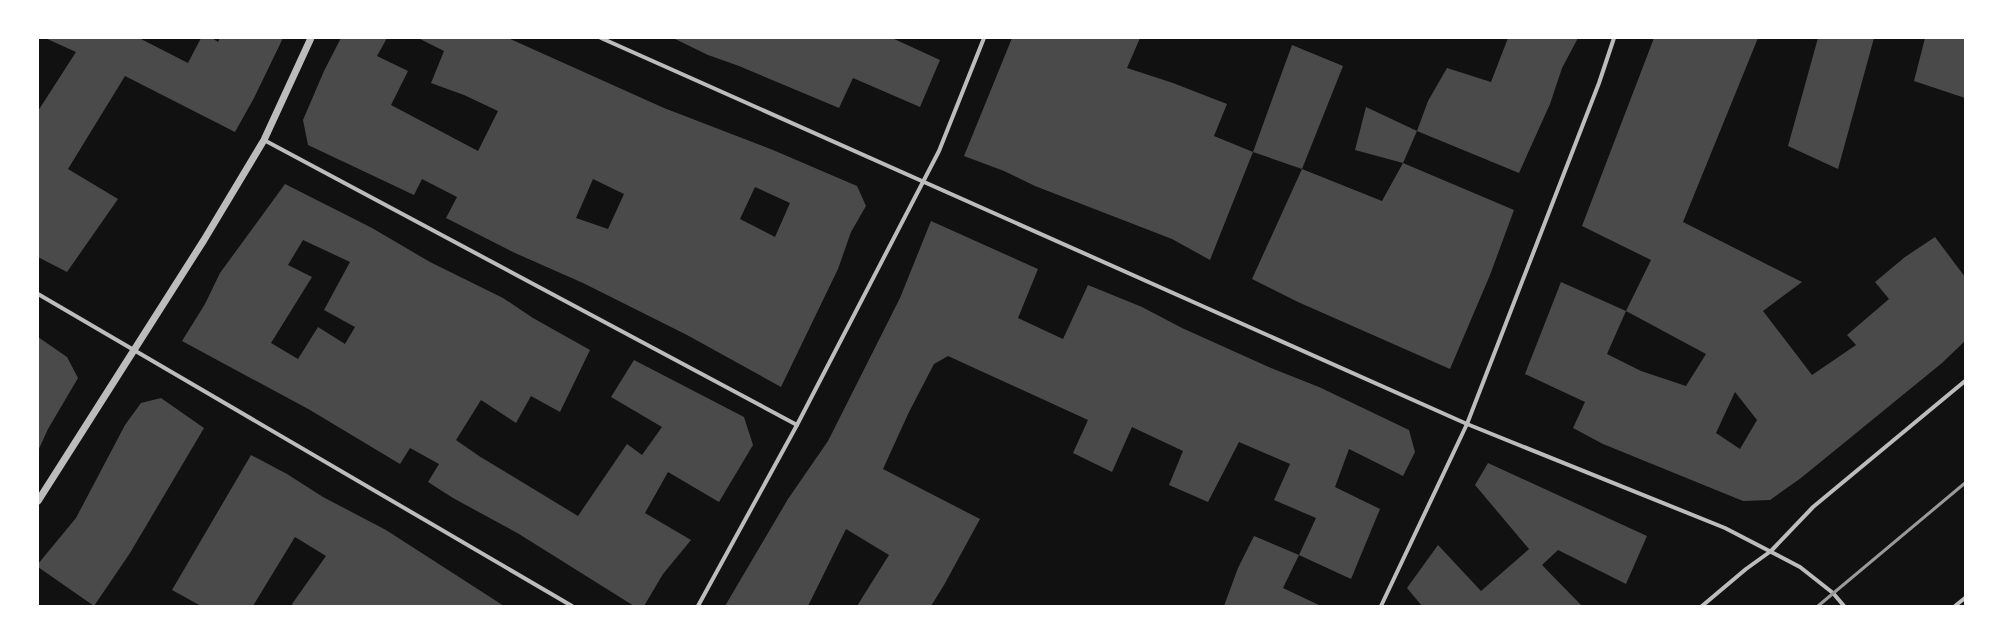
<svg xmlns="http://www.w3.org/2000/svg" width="2003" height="644" font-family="'Source Serif 4',serif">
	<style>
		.building { fill: #4a4a4a; fill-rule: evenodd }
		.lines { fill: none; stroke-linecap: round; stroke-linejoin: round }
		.minor { stroke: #bcbcbc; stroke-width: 4 }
		.tertiary { stroke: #bcbcbc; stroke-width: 7 }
		.rail { stroke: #9a9a9a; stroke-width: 3 }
	</style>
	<rect width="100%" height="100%" fill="#111"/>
	<g class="building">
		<path d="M 45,38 L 142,38 L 141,39 L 188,63 L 201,38 L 212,38 L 218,42 L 220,38 L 283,38 L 254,98 L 235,132 L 125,76 L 68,169 L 118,199 L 67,272 L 38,257 L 38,111 L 76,52 Z"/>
		<path d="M 341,38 L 387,38 L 377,56 L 408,71 L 391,105 L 478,151 L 498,111 L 464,95 L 431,83 L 444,51 L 418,38 L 508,38 L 664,108 L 773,150 L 857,186 L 866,206 L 851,232 L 838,269 L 781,387 L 687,335 L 583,283 L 515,253 L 446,218 L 457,197 L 422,179 L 414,195 L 308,145 L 303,120 L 324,71 ZM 593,179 L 624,194 L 608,229 L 576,218 ZM 755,187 L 790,203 L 775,237 L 740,219 Z"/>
		<path d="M 673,38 L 892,38 L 940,60 L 920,107 L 853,78 L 839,108 L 739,66 L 708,55 Z"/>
		<path d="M 1012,38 L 1140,38 L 1127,68 L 1173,83 L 1227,104 L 1214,136 L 1253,152 L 1210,260 L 1172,239 L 1035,186 L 1004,171 L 964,156 Z"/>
		<path d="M 1508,38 L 1578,38 L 1562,68 L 1550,104 L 1519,173 L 1417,131 L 1428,101 L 1447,68 L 1491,82 Z"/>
		<path d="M 1654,38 L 1758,38 L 1683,222 L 1802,282 L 1763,311 L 1812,375 L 1856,345 L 1847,335 L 1889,299 L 1875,282 L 1905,257 L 1935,237 L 1965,277 L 1965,341 L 1942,363 L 1801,478 L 1770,500 L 1743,501 L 1603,444 L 1573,428 L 1585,402 L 1525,374 L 1561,282 L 1626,311 L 1651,260 L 1582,226 ZM 1626,311 L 1706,354 L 1686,386 L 1641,371 L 1607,354 ZM 1735,392 L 1757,420 L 1740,449 L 1716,433 Z"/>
		<path d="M 1818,38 L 1874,38 L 1838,169 L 1788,146 Z"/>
		<path d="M 1925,38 L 1965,38 L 1965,98 L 1914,81 Z"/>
		<path d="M 1292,45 L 1343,66 L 1302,169 L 1253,152 Z"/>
		<path d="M 1366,107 L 1417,131 L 1403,163 L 1355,150 Z"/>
		<path d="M 1403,163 L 1514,210 L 1490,275 L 1450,369 L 1298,302 L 1252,279 L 1302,169 L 1382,201 Z"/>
		<path d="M 285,184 L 372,228 L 430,262 L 503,298 L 533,318 L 590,350 L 560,412 L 531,396 L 516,423 L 481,400 L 456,440 L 479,456 L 578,516 L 627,444 L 642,455 L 662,427 L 611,397 L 634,360 L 744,417 L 753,445 L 719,502 L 668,472 L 645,513 L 691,540 L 663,574 L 644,606 L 634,606 L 519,534 L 453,498 L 428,482 L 439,464 L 410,448 L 400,464 L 310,410 L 182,341 L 205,304 L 220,273 ZM 303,240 L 350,262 L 324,310 L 355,327 L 345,344 L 318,327 L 298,359 L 271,343 L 312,277 L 288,265 Z"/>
		<path d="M 931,221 L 1038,269 L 1018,318 L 1063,339 L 1088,285 L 1142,307 L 1182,328 L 1271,368 L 1319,387 L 1409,430 L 1415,452 L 1403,476 L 1349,449 L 1335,487 L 1380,509 L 1351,579 L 1299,555 L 1283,588 L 1321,606 L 1224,606 L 1238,568 L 1254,536 L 1299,555 L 1316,518 L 1274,500 L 1290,464 L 1239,442 L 1208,502 L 1169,485 L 1183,451 L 1132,427 L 1112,472 L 1073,453 L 1088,420 L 948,356 L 934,364 L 909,412 L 883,469 L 980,519 L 944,585 L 931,606 L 857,606 L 889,555 L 846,529 L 808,606 L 725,606 L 788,499 L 828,441 L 900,298 Z"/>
		<path d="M 38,337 L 67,357 L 78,378 L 48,429 L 38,451 Z"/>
		<path d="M 161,398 L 204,428 L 130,553 L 94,606 L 38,567 L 38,564 L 76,518 L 125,425 L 141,403 Z"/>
		<path d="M 251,455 L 287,474 L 323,497 L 386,530 L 504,606 L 294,606 L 292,604 L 326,556 L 295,537 L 253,606 L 201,606 L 172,590 Z"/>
		<path d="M 1488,463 L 1647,536 L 1626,584 L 1558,550 L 1542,565 L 1582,606 L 1422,606 L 1407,588 L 1438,545 L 1481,591 L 1529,549 L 1475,485 Z"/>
	</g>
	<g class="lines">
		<g class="minor">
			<path d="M 601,38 L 1467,424 L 1725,528 L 1800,567 L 1833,593 L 1844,606"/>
			<path d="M 264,140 L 797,425"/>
			<path d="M 38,294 L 572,606"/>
			<path d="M 698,606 L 797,425 L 939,151 L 984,38"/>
			<path d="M 1381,606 L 1467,424 L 1599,83 L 1614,38"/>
			<path d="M 1702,606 L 1746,569 L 1771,551 L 1813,507 L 1965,381"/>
			<path d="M 1955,606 L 1965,598"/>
		</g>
		<path class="tertiary" d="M 38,501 L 204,240 L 264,140 L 311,38"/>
		<path class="rail" d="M 1818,606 L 1965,483"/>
	</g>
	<rect width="2003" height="644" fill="none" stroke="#ffffff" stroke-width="78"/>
</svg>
